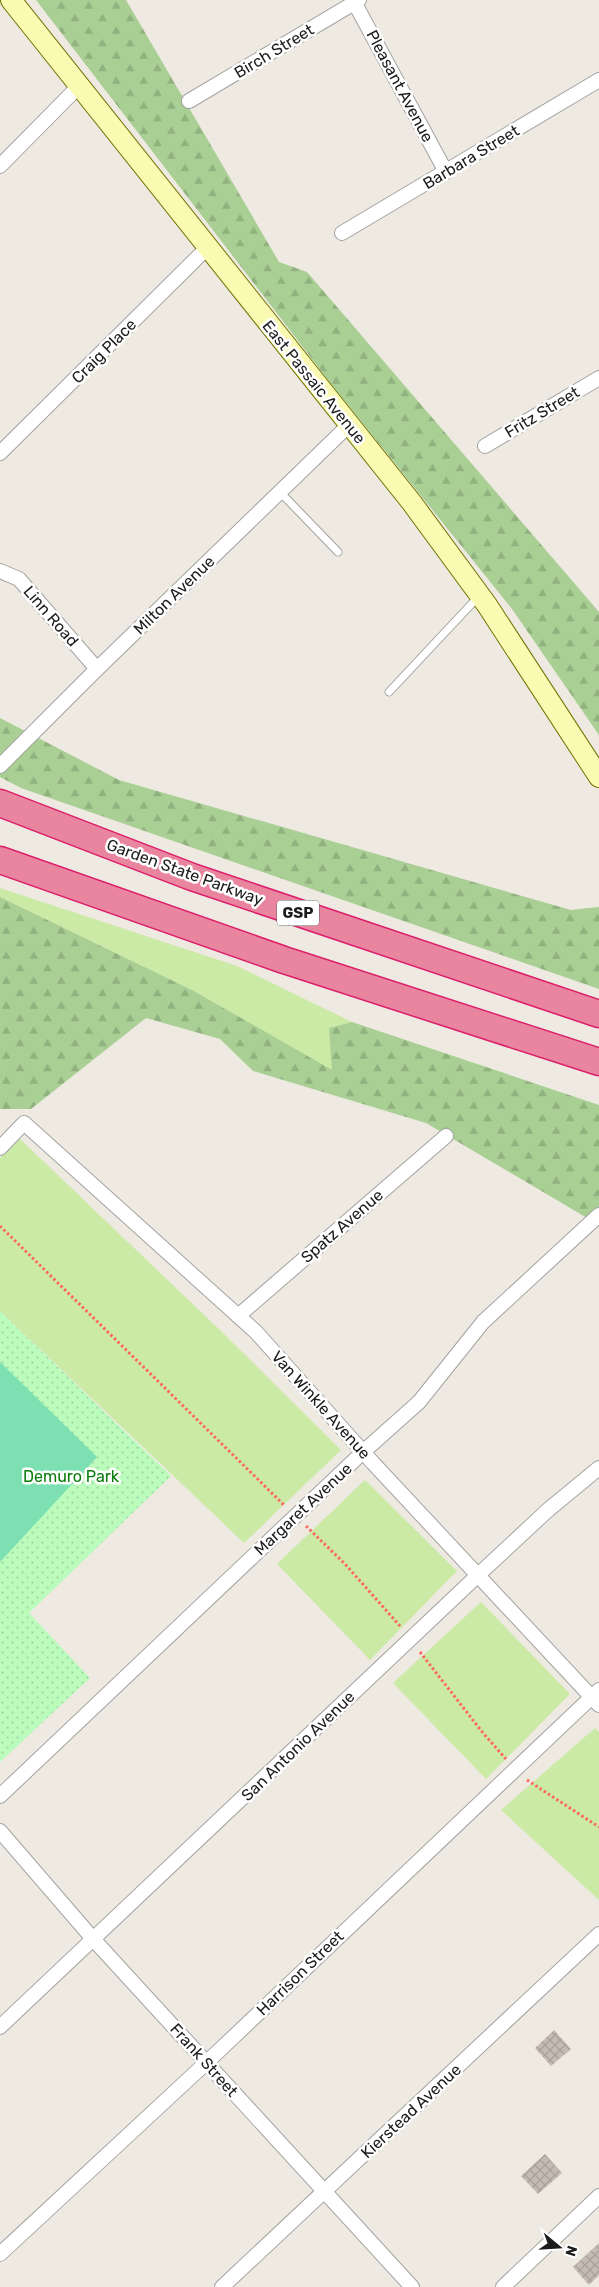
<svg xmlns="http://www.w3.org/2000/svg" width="599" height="2287" font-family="Rubik,sans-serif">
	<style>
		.grass { fill: #cbeaa5 }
		.forest { fill: url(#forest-firs) }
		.park { fill: url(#park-dots) }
		.pitch { fill: #7ce0b3 }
		.building { fill: url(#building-cross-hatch) }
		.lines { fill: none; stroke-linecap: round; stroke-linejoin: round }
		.service-casing { stroke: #a3a3a3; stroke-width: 9 }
		.minor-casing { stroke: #a3a3a3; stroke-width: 16 }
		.secondary-casing { stroke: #6f7401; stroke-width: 22 }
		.motorway-casing { stroke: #dc1e6b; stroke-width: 29 }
		.path { stroke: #fe6862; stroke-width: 3; stroke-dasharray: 2.5 2.5; stroke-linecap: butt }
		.service { stroke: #fff; stroke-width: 7 }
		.minor { stroke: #fff; stroke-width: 14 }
		.secondary { stroke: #fbfab2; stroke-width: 20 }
		.motorway { stroke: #e9859e; stroke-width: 26 }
		.labels { text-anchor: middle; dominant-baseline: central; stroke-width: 5; stroke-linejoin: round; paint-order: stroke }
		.shield { fill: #fff; stroke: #606060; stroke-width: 1 }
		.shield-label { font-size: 15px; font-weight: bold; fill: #1c1c1c }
		.street-label { font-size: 16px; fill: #1c1c1c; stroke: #fff }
		.park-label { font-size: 16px; fill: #087c0a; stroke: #fff }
	</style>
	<defs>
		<pattern id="forest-firs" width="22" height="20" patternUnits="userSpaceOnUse" patternTransform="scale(1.25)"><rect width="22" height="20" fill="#a9cf94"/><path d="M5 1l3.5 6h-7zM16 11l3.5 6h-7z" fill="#91b17f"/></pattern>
		<pattern id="park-dots" width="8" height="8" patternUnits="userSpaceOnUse" patternTransform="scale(1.25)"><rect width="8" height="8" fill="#bbfbbc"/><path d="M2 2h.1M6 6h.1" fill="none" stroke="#a0d7a1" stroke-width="1.8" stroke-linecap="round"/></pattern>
		<pattern id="building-cross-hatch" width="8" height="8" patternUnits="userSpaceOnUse" patternTransform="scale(1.25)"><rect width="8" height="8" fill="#c6bbb4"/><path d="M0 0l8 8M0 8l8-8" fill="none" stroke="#aaa09a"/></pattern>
	</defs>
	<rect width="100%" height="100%" fill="#eee9e1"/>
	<g class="grass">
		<path d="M 0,888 L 237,966 L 352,1022 L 329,1028 L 333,1071 L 194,991 L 0,897 Z"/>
		<path d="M 19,1138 L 221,1331 L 341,1450 L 244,1543 L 0,1311 L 0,1158 Z"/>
		<path d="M 365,1480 L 457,1571 L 370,1660 L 277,1564 Z"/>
		<path d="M 481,1602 L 570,1694 L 486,1779 L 393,1683 Z"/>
		<path d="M 595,1728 L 599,1732 L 599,1900 L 501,1810 Z"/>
	</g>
	<g class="forest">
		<path d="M 36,0 L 126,0 L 279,262 L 307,272 L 599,612 L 599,735 L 512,609 L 332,385 Z"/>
		<path d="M 0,718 L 119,780 L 571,910 L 599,907 L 599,989 L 21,788 L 0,777 Z"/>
		<path d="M 0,897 L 194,991 L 332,1070 L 329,1028 L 352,1022 L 599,1105 L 599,1225 L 426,1123 L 253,1071 L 220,1039 L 146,1018 L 31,1109 L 0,1109 Z"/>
	</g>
	<path class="park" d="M 0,1311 L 171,1476 L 29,1613 L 90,1678 L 0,1762 Z"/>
	<path class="pitch" d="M 0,1362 L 97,1457 L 0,1562 Z"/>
	<g class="building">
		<path d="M 554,2030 L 571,2049 L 551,2066 L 535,2048 Z"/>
		<path d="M 545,2154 L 562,2173 L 538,2194 L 521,2176 Z"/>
		<path d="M 599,2243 L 599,2275 L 589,2285 L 573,2267 Z"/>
	</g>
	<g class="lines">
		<g class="service-casing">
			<g id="service">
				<path d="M 280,492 L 338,552"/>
				<path d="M 389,692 L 479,596"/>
			</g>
		</g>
		<g class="minor-casing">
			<g id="minor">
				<path d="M 353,0 L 446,172"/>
				<path d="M 189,101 L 359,0"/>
				<path d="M 0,166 L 80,85"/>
				<path d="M 342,233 L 599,80"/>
				<path d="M 485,446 L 599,378"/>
				<path d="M 0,453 L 207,248"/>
				<path d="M 0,571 L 19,579 L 97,669"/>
				<path d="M 0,766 L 97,669 L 349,425"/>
				<path d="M 0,1148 L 24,1123 L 256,1332 L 373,1463 L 599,1705"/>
				<path d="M 238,1316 L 446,1136"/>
				<path d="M 0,1796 L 363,1452 L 419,1402 L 483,1322 L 599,1215"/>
				<path d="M 0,1831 L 94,1940 L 412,2287"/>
				<path d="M 0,2027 L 477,1576 L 548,1510 L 599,1468"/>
				<path d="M 0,2254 L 206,2063 L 599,1690"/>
				<path d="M 222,2287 L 599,1934"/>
				<path d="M 503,2287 L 599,2196"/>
			</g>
		</g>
		<g class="secondary-casing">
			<path id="secondary" d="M 11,0 L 412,503 L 487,605 L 599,777"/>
		</g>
		<g class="motorway-casing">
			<g id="motorway">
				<path d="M 0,803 L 192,877 L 599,1014"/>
				<path d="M 0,860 L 284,960 L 599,1062"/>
			</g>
		</g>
		<g class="path">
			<path d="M 0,1226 L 285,1506"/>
			<path d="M 306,1526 L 345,1564 L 400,1626"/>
			<path d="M 420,1652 L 483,1733 L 506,1759"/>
			<path d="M 527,1780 L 599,1827"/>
		</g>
		<use href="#service" class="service"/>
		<use href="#minor" class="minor"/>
		<use href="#secondary" class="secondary"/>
		<use href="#motorway" class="motorway"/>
	</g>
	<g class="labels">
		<rect class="shield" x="277" y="900.5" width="42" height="25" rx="4"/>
		<g class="shield-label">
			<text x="298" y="913">GSP</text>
		</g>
		<g class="street-label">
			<text transform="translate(274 51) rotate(-31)">Birch Street</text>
			<text transform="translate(400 86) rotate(62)">Pleasant Avenue</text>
			<text transform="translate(471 157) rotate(-31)">Barbara Street</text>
			<text transform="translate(104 351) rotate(-45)">Craig Place</text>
			<text transform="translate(314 382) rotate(51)">East Passaic Avenue</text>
			<text transform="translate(542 412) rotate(-31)">Fritz Street</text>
			<text transform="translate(174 595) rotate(-44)">Milton Avenue</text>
			<text transform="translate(51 616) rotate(49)">Linn Road</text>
			<text transform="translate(185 872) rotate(20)">Garden State Parkway</text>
			<text transform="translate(342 1226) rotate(-41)">Spatz Avenue</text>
			<text transform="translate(321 1405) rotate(48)">Van Winkle Avenue</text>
			<text transform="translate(303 1509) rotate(-43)">Margaret Avenue</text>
			<text transform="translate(298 1746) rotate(-44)">San Antonio Avenue</text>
			<text transform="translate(300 1973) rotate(-44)">Harrison Street</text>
			<text transform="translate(204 2060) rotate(48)">Frank Street</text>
			<text transform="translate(411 2111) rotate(-43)">Kierstead Avenue</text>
		</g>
		<g class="park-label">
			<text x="71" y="1476">Demuro Park</text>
		</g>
	</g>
	<g transform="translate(559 2247) rotate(108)" stroke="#ffffff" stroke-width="4" paint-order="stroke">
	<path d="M0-4L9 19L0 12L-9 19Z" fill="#1c1c1c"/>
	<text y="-8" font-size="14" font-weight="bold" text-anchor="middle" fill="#1c1c1c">N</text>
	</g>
</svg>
